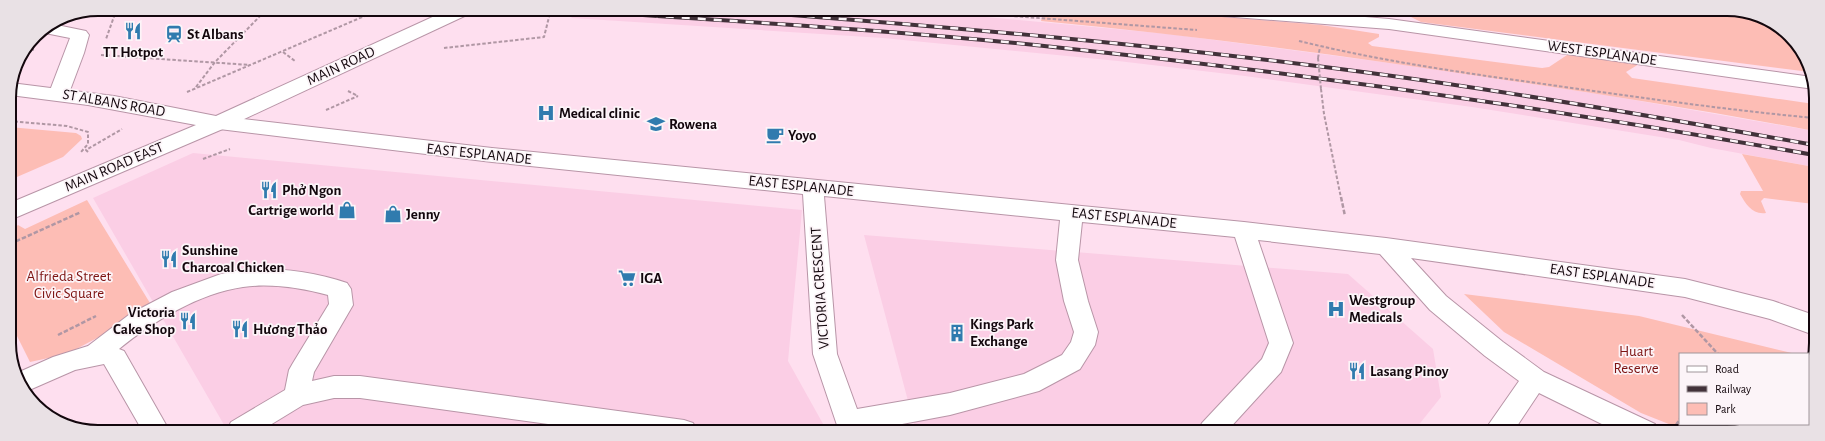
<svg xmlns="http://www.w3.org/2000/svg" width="1825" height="441" font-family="'Alegreya Sans',sans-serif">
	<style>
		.built { fill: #fbcee5 }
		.green { fill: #fdbdb5 }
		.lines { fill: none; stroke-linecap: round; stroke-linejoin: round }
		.minor-casing { stroke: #b895a7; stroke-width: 2 }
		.major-casing { stroke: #b895a7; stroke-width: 2 }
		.path-far1 { stroke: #b097a4; stroke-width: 2; stroke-dasharray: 3.5 2; stroke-linecap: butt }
		.path { stroke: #b097a4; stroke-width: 2.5; stroke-dasharray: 4.5 2; stroke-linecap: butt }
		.minor { fill: #fff; fill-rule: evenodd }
		.major { fill: #fff; fill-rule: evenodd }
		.rail-casing { stroke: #42323a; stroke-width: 4 }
		.rail { stroke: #fcf4f8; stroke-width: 2.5; stroke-dasharray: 8; stroke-linecap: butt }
		.path-bridge { stroke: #b097a4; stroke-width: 2; stroke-dasharray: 3.5 2; stroke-linecap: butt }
		.labels { text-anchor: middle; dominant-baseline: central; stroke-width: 3.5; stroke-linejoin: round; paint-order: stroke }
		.poi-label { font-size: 15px; font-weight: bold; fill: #13070d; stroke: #fcf4f8; text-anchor: start }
		.street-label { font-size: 15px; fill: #13070d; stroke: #fcf4f8 }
		.park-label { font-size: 15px; fill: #7d1312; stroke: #fcf4f8 }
		.rim { fill: none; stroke: #13070d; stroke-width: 2 }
	</style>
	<rect width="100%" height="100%" fill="#fedfef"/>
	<g class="built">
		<path d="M 564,9 L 911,10 L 1169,34 L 1428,68 L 1611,96 L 1814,131 L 1814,167 L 1711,148 L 1679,140 L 1472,107 L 1245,76 L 1118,61 L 883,38 L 572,18 Z"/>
		<path d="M 193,153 L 802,210 L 788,361 L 827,431 L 227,430 L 93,198 Z"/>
		<path d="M 864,235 L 1348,274 L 1433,349 L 1441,397 L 1413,432 L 916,431 Z"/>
	</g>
	<g class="green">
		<path d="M 1044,10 L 1142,10 L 1321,25 L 1379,34 L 1379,37 L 1368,43 L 1372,46 L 1542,68 L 1549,67 L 1567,55 L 1639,64 L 1626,72 L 1632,78 L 1814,104 L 1814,131 C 1714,112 1613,96 1512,81 C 1356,57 1199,36 1041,21 Z"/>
		<path d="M 1406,10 L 1745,11 L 1790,35 L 1810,72 L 1421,22 L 1407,15 Z"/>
		<path d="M 9,127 L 76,133 L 81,136 L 82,139 L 63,157 L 10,180 Z"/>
		<path d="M 1742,154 L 1814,167 L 1814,204 L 1764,198 L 1761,201 L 1766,213 C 1752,215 1746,204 1740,194 L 1741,191 L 1763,191 Z"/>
		<path d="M 87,200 L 153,308 L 67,354 L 30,362 L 11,324 L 10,232 L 18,225 L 25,229 Z"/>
		<path d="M 1464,294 L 1639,316 L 1796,354 L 1680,354 L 1680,424 L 1752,424 L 1733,432 L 1689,432 L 1641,413 L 1504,332 Z"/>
	</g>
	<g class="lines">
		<g class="minor-casing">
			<g id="minor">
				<path d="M 1200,10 L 1281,10 L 1389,19 L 1812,77 L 1814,81 L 1814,89 L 1389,29 L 1209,15 L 1203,14 Z"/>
				<path d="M 52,24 L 86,31 L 89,35 L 84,53 L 69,93 L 66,97 L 59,99 L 52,97 L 49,93 L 70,38 L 40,32 Z"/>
				<path d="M 218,116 L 492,148 L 1244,222 L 1386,238 L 1685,279 L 1773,301 L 1814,315 L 1814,335 L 1770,319 L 1685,297 L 1411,258 L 1446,296 L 1503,342 L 1544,372 L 1655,424 L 1659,432 L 1618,432 L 1539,393 L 1513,432 L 1485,432 L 1489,424 L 1519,381 L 1485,356 L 1430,310 L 1380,254 L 1258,240 L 1293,343 L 1281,372 L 1227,431 L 1198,431 L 1202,423 L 1262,359 L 1269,343 L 1235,237 L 1082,222 L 1078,260 L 1088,301 L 1098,332 L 1095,345 L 1080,369 L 1039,391 L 950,415 L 865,431 L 839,431 L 813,354 L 803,194 L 492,162 L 211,128 L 208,123 L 211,118 ZM 824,196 L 1060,220 L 1056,260 L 1064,301 L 1074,332 L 1071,342 L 1062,355 L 1024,374 L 950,393 L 857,409 L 837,354 Z"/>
				<path d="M 245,269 C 280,268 314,272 347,283 L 351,289 L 353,305 L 314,372 L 312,381 L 334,376 L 360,376 L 684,420 L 693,423 L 697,431 L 599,431 L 360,398 L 334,398 L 303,405 L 262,430 L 227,430 L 231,422 L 285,390 L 289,370 L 293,363 L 329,304 L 328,295 C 301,288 271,283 243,287 C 200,293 153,321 119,349 L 124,351 L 169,430 L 142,430 L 104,364 L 75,370 L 27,391 L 17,373 L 53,357 L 88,346 L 130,314 L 172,292 L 221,274 Z"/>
			</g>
		</g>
		<g class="major-casing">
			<path id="major" d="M 450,9 L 474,9 L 471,13 L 225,128 L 10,220 L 10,203 L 196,125 L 88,105 L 10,95 L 11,83 L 114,96 L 216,116 Z"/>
		</g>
		<g class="path-far1">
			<path d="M 92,10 L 116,11 L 106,39"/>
			<path d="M 932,10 L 1197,30"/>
			<path d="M 1299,41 C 1385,62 1471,74 1558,86 C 1644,98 1728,110 1814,118"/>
			<path d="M 444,48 L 544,37 L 551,9"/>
			<path d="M 25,49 L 36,50"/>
			<path d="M 283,52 L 295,61"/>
			<path d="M 101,55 L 250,65"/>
			<path d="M 1318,58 L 1320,47"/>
			<path d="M 196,87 L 215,62 L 267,9"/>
			<path d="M 1321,89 L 1324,114 L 1341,198"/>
			<path d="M 348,91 L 358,96"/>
			<path d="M 187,92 L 381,9"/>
			<path d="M 326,110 L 358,96"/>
			<path d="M 9,121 L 67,126 L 88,132 L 88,144 L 81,152"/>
			<path d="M 88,152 L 86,150 L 122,129"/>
			<path d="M 203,159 L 230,149"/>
		</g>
		<g class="path">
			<path d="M 1341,197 L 1345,216"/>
			<path d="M 10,244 L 81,212"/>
			<path d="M 1682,315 L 1718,354"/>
			<path d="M 58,335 L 96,316"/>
			<path d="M 1676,425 L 1680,419"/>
		</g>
		<use href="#minor" class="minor"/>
		<use href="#major" class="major"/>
		<g class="rail-casing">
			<g id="rail">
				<path d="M 570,10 C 725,21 880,29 1035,45 C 1296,72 1556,109 1814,155"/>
				<path d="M 727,10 C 939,26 1152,44 1363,72 C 1514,92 1664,118 1814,145"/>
			</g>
		</g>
		<use href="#rail" class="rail"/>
		<path class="path-bridge" d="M 1318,58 L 1321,89"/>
	</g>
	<defs>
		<g id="restaurant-bare" transform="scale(1.38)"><path d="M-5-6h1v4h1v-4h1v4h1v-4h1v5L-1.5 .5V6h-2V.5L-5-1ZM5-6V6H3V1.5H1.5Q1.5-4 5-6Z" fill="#307bae" stroke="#fcf4f8" stroke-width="2.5" paint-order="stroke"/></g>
		<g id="station-bare" transform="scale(1.38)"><path d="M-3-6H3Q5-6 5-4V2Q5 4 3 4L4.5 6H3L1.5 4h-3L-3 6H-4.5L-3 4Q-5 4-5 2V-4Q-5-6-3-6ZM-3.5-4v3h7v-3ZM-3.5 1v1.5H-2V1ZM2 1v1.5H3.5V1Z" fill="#307bae" stroke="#fcf4f8" stroke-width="2.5" paint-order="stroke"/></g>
		<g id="hospital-bare" transform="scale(1.38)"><path d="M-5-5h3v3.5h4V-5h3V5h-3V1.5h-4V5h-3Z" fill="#307bae" stroke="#fcf4f8" stroke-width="2.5" paint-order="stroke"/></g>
		<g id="school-bare" transform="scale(1.38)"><path d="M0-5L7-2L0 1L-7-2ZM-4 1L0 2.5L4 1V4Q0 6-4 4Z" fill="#307bae" stroke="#fcf4f8" stroke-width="2.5" paint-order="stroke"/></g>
		<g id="cafe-bare" transform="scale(1.38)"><path d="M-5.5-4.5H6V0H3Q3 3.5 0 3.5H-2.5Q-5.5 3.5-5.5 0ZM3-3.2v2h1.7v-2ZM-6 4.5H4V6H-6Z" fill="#307bae" stroke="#fcf4f8" stroke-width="2.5" paint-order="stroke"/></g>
		<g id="shop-bare" transform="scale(1.38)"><path d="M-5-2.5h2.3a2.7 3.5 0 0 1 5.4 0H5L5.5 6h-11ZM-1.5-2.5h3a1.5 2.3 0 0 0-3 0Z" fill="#307bae" stroke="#fcf4f8" stroke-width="2.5" paint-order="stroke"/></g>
		<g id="supermarket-bare" transform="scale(1.38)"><path d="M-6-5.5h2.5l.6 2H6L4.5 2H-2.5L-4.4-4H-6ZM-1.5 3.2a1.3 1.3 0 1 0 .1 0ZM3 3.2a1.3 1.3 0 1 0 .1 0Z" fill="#307bae" stroke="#fcf4f8" stroke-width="2.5" paint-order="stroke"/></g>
		<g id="building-bare" transform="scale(1.38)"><path d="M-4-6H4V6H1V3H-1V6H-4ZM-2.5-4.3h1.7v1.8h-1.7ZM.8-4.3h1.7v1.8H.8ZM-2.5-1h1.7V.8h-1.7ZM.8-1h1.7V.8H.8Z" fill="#307bae" stroke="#fcf4f8" stroke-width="2.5" paint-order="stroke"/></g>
	</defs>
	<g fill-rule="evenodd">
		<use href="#restaurant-bare" x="133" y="31"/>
		<use href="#station-bare" x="174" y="34"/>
		<use href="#hospital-bare" x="546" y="113"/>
		<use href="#school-bare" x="656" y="124"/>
		<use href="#cafe-bare" x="775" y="135"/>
		<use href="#restaurant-bare" x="269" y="190"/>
		<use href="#shop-bare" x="347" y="210"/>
		<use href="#shop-bare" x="393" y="214"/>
		<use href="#restaurant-bare" x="169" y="259"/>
		<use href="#supermarket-bare" x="627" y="278"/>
		<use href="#hospital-bare" x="1336" y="309"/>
		<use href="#restaurant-bare" x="188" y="321"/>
		<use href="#restaurant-bare" x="240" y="329"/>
		<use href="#building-bare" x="957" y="333"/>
		<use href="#restaurant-bare" x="1357" y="371"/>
	</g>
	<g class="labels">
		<g class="poi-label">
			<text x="187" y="34">St Albans</text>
			<text x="133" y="52" text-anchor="middle">TT Hotpot</text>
			<text x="559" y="113">Medical clinic</text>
			<text x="669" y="124">Rowena</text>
			<text x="788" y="135">Yoyo</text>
			<text x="282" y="190">Phở Ngon</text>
			<text x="334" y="210" text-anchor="end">Cartrige world</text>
			<text x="406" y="214">Jenny</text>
			<text x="182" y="250">Sunshine<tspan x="182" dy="17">Charcoal Chicken</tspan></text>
			<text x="640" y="278">IGA</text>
			<text x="1349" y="300">Westgroup<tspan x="1349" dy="17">Medicals</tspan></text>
			<text x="175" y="312" text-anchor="end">Victoria<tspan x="175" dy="17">Cake Shop</tspan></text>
			<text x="970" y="324">Kings Park<tspan x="970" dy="17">Exchange</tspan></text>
			<text x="253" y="329">Hương Thảo</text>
			<text x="1370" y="371">Lasang Pinoy</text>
		</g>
		<g class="street-label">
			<text transform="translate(1602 53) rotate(8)">WEST ESPLANADE</text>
			<text transform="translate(341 66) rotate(-25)">MAIN ROAD</text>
			<text transform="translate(114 103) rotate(10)">ST ALBANS ROAD</text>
			<text transform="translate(479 154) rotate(6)">EAST ESPLANADE</text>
			<text transform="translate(114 167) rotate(-23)">MAIN ROAD EAST</text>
			<text transform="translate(801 186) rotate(6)">EAST ESPLANADE</text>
			<text transform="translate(1124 218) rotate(6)">EAST ESPLANADE</text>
			<text transform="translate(1602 276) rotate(8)">EAST ESPLANADE</text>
			<text transform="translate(820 288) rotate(-94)">VICTORIA CRESCENT</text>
		</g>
		<g class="park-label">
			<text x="69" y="276">Alfrieda Street<tspan x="69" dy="17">Civic Square</tspan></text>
			<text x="1636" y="351">Huart<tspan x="1636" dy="17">Reserve</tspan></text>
		</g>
	</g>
	<path d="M0 0H1825V441H0ZM98 16H1727A82 82 0 0 1 1809 98V343A82 82 0 0 1 1727 425H98A82 82 0 0 1 16 343V98A82 82 0 0 1 98 16Z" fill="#e9e1e5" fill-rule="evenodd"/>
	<path class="rim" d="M98 16H1727A82 82 0 0 1 1809 98V343A82 82 0 0 1 1727 425H98A82 82 0 0 1 16 343V98A82 82 0 0 1 98 16Z"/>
	<rect x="1679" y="353" width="130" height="72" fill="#fcf4f8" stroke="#9f959a"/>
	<rect x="1687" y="366" width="20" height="6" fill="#ffffff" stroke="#9f959a"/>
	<text x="1715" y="373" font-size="12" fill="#13070d">Road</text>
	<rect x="1687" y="386" width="20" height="6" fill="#42323a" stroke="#9f959a"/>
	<text x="1715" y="393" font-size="12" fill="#13070d">Railway</text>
	<rect x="1687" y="403" width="20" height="12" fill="#fdbdb5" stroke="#9f959a"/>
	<text x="1715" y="413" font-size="12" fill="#13070d">Park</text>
</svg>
